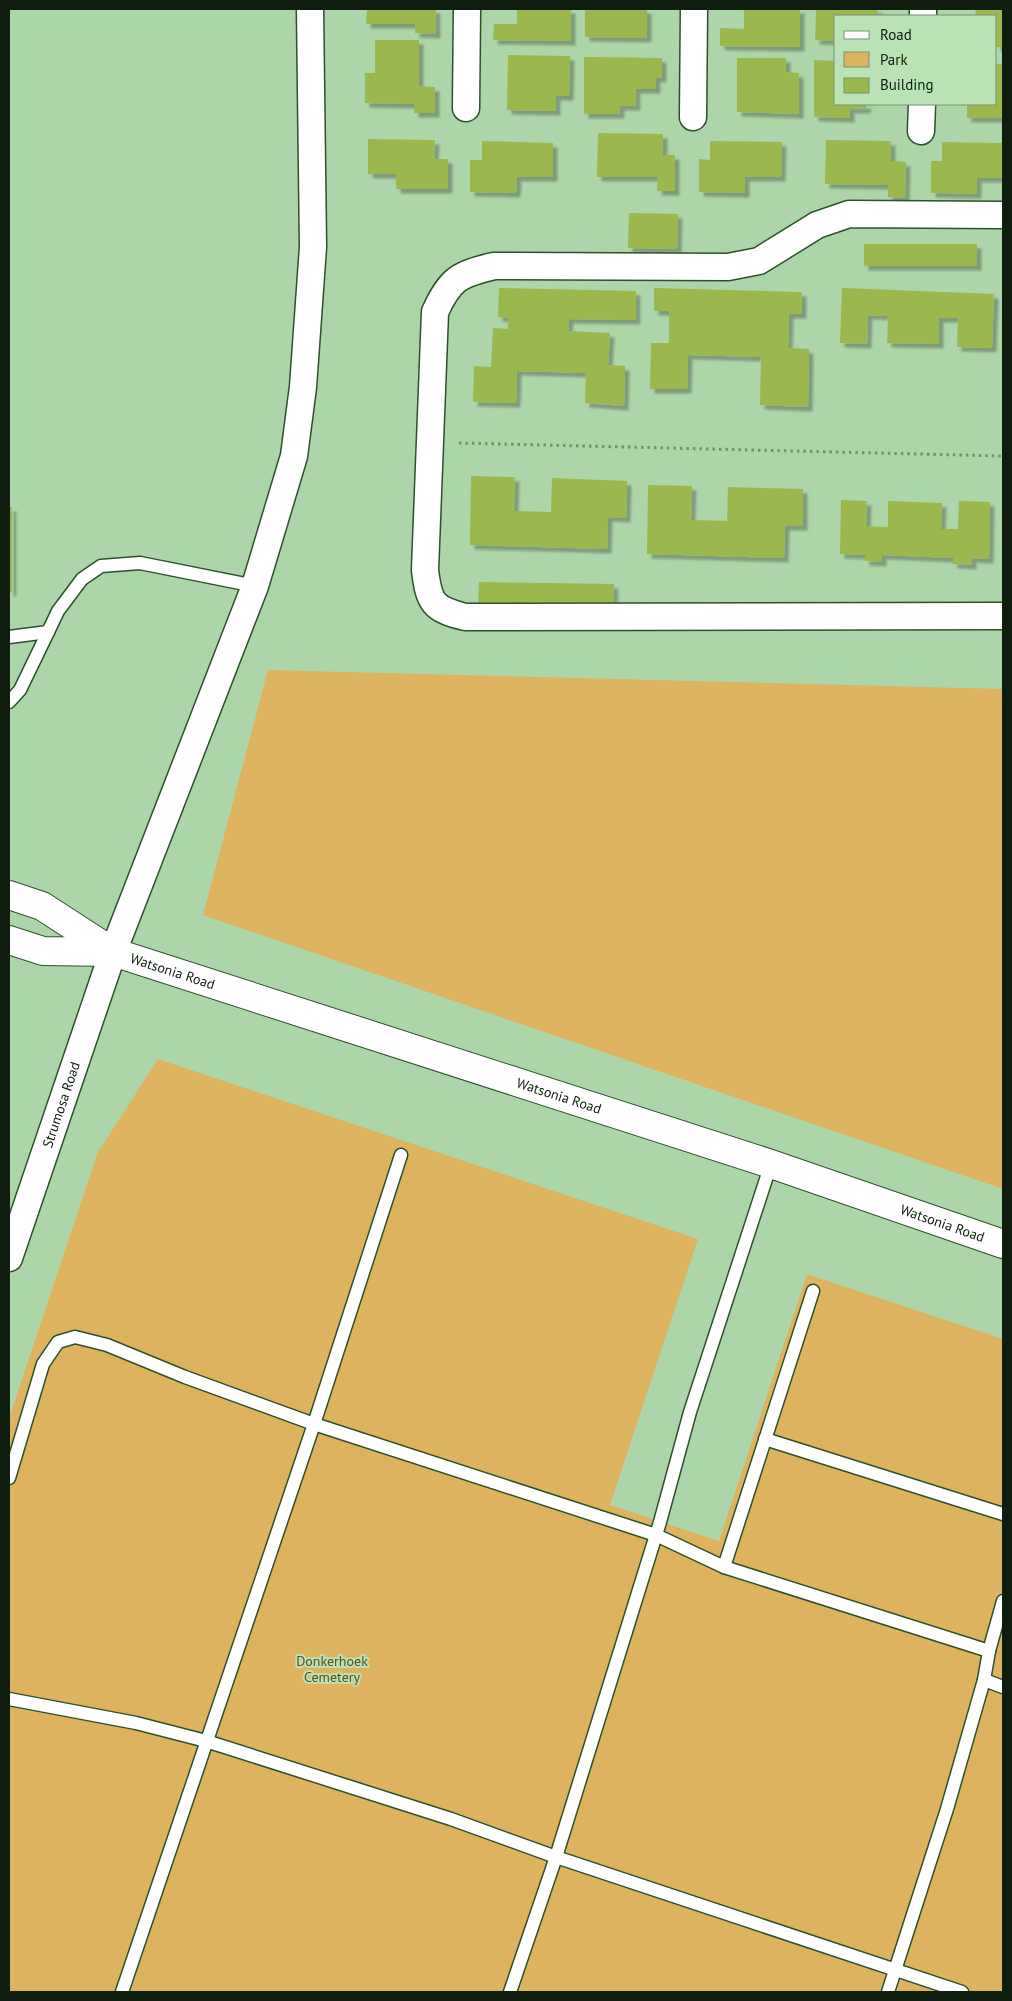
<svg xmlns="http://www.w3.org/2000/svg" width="1012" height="2001" font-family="'PT Sans',sans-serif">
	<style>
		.green { fill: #deb360 }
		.building { fill: #9ab84d; filter: url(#shadow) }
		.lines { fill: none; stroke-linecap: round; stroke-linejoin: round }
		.service-casing { stroke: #2d512b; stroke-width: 15 }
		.minor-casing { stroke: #2d512b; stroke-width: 29 }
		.secondary-casing { stroke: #2d512b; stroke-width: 30 }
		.path { stroke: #71906f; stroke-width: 3; stroke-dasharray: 2.5 4; stroke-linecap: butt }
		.service { stroke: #fff; stroke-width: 12 }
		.minor { stroke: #fff; stroke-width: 26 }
		.secondary { stroke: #fff; stroke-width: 28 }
		.labels { text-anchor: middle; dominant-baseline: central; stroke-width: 4; stroke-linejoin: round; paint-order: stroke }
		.street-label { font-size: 14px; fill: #0e1d0d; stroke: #b9e2b5 }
		.park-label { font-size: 14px; fill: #604b1f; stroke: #b9e2b5 }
	</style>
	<defs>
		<filter id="shadow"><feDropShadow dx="4.5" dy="4.5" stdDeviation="1" flood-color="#0004"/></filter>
	</defs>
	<rect width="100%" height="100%" fill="#acd5a9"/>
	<g class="green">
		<path d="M 268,670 L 1003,689 L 1003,1189 L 203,915 Z"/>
		<path d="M 158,1059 L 698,1239 L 610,1505 L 719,1541 L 807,1274 L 1003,1339 L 1003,1992 L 9,1992 L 9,1418 L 98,1152 Z"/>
	</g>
	<g class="building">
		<path d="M 367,9 L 436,9 L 436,34 L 415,33 L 415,24 L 366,24 Z"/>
		<path d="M 517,9 L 571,9 L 571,41 L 493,40 L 494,24 L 517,24 Z"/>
		<path d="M 585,9 L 647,9 L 647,38 L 585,37 Z"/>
		<path d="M 744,9 L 800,9 L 800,47 L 720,46 L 720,28 L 744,29 Z"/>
		<path d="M 816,9 L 878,9 L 877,16 L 836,16 L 836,41 L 815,40 Z"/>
		<path d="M 976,9 L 1003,9 L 1003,47 L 996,47 L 996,16 L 975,16 Z"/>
		<path d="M 375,40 L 419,40 L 419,86 L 435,87 L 435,113 L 414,113 L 414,104 L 365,103 L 365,73 L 375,73 Z"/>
		<path d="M 508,55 L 570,56 L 569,96 L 556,96 L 556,111 L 507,110 Z"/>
		<path d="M 584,57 L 662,58 L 662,78 L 656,78 L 656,89 L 636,89 L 636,106 L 620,106 L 620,114 L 584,114 Z"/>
		<path d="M 737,58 L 786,58 L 786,72 L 799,73 L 799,114 L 737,112 Z"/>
		<path d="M 814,60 L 836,61 L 836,104 L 867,104 L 866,109 L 850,109 L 850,118 L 814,117 Z"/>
		<path d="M 996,64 L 1003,64 L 1003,118 L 967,118 L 967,104 L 996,104 Z"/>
		<path d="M 598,133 L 663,134 L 663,155 L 675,155 L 675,191 L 657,191 L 658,177 L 597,177 Z"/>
		<path d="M 368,139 L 435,140 L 434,159 L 448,159 L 448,189 L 396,189 L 396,174 L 368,174 Z"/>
		<path d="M 826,140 L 891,141 L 891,161 L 906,162 L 905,198 L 888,197 L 888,185 L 825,184 Z"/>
		<path d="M 482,141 L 553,143 L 553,177 L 517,177 L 516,193 L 470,192 L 470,160 L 482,160 Z"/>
		<path d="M 710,141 L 782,142 L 781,177 L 745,177 L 745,193 L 699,192 L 699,159 L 710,160 Z"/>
		<path d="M 942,142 L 1003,143 L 1003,178 L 977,178 L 977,194 L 931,193 L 931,161 L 942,161 Z"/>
		<path d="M 629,213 L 678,214 L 677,249 L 628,248 Z"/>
		<rect x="864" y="244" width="113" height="22"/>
		<path d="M 499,288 L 636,291 L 636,320 L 569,319 L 568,331 L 610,333 L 608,365 L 625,366 L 624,406 L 585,403 L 586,373 L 517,371 L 516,403 L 473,402 L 474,366 L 491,367 L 493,328 L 508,329 L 508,318 L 498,317 Z"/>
		<path d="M 654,288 L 802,292 L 802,314 L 789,314 L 788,348 L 809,349 L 808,407 L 760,405 L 761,357 L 688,355 L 687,389 L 650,389 L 651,343 L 669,343 L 669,311 L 654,311 Z"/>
		<path d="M 842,288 L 994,294 L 992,348 L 957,347 L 958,318 L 939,318 L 939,344 L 887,343 L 888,316 L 868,315 L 867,344 L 840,343 Z"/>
		<path d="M 471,476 L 515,477 L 514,511 L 551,512 L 552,478 L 627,481 L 626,518 L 608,517 L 607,549 L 470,545 Z"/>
		<path d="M 648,485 L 692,486 L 691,520 L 727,521 L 728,487 L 803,489 L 803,526 L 785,526 L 784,558 L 647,554 Z"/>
		<path d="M 841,500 L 867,501 L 866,526 L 888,527 L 888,501 L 942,503 L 941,529 L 958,529 L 959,501 L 990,502 L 989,559 L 972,558 L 972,565 L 953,564 L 953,558 L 882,555 L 882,562 L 865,561 L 865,555 L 840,554 Z"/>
		<rect x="9" y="507" width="3" height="85"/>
		<path d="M 479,582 L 614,584 L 613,609 L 478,607 Z"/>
	</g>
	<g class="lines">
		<g class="service-casing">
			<g id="service">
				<path d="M 9,637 L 48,632 L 58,611 L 82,579 L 101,566 L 140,563 L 255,586"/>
				<path d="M 9,702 L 20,690 L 48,632"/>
				<path d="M 765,1439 L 1003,1514"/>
				<path d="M 9,1478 L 43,1364 L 58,1342 L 75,1337 L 107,1345 L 185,1377 L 314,1424 L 656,1535 L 724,1567 L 989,1651"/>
				<path d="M 724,1567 L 813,1291"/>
				<path d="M 984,1680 L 1003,1687"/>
				<path d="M 9,1699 L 136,1723 L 206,1741 L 451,1819 L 556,1857 L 962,1992"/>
				<path d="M 122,1992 L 314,1424 L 401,1155"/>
				<path d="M 510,1992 L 556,1857 L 660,1522 L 690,1412 L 771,1164"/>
				<path d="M 888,1992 L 947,1809 L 984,1680 L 989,1651 L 1003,1601"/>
			</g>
		</g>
		<g class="minor-casing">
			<g id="minor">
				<path d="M 923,16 L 923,9"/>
				<path d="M 466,108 L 467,9"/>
				<path d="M 693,117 L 694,9"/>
				<path d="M 921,131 L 922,104"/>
				<path d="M 1003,215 L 849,214 L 817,225 L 759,261 L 728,267 L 494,266 C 459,274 450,279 435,312 L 425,570 C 429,603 433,609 465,617 L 1003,616"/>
				<path id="s1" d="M 9,1258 L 113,952 L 255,586 L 294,456 L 303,387 L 313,247 L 310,9"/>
			</g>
		</g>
		<g class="secondary-casing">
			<g id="secondary">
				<path id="s2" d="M 9,895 L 42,906 L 113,952 L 771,1164 L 1003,1244"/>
				<path d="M 9,940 L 43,951 L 113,952"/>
			</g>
		</g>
		<path class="path" d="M 459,443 L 1003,456"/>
		<use href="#service" class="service"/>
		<use href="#minor" class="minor"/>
		<use href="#secondary" class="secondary"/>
	</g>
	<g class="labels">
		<g class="street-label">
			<text stroke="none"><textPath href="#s2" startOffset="182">Watsonia Road</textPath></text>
			<text stroke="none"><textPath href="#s2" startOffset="588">Watsonia Road</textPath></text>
			<text stroke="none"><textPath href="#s1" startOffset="162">Strumosa Road</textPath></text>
			<text stroke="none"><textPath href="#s2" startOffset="992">Watsonia Road</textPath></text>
		</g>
		<g class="park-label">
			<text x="332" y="1661">Donkerhoek<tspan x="332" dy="16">Cemetery</tspan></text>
		</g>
	</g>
	<rect width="1012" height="2001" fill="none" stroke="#0e1d0d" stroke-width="20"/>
	<rect x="834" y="15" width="162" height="90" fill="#b9e2b5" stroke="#759372"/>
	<rect x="844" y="31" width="25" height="8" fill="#ffffff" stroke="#759372"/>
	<text x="880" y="40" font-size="15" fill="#0e1d0d">Road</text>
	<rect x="844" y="52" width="25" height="15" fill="#deb360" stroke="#759372"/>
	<text x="880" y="65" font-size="15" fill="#0e1d0d">Park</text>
	<rect x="844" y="78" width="25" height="15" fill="#9ab84d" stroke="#759372"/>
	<text x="880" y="90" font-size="15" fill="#0e1d0d">Building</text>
</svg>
